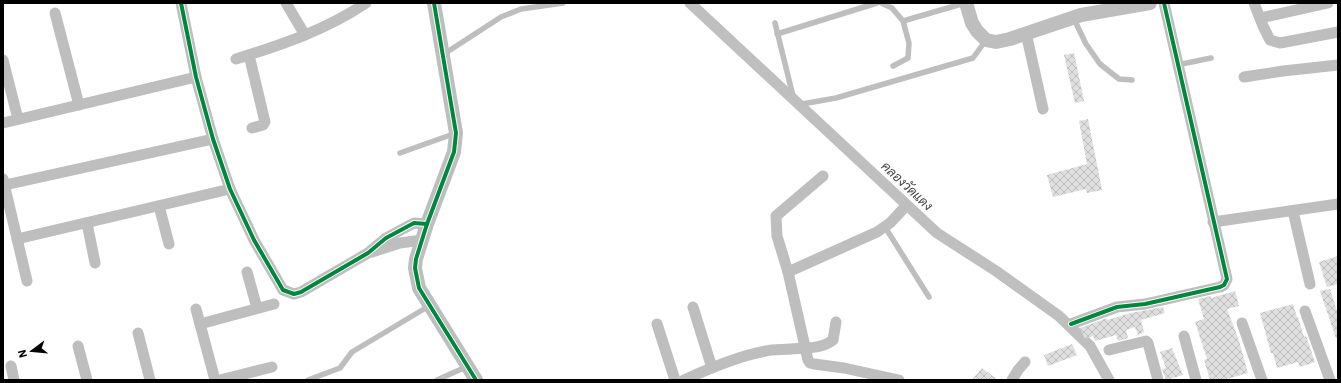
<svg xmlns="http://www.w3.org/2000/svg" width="1341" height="383" font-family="'IBM Plex Sans',Sarabun,sans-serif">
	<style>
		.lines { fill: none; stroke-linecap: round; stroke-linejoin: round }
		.canal { stroke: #bfbfbf; stroke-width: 11 }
		.building { fill: url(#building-cross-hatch) }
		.service { stroke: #bebebe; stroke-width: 5.5 }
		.minor { stroke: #bebebe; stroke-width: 11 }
		.tertiary { stroke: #bebebe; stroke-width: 14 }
		.cycleway-casing { stroke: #fff; stroke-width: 6 }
		.cycleway { stroke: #00873e; stroke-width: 4 }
		.labels { text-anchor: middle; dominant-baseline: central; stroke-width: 3.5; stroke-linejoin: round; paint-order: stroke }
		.water-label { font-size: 13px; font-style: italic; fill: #444; stroke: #fff }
	</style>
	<defs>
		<pattern id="building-cross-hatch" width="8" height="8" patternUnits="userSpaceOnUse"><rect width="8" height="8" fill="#dfdfdf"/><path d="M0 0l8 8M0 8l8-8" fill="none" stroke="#bebebe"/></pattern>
	</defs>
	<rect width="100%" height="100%" fill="#fff"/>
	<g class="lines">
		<path class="canal" d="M 690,3 L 937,233 L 996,271 L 1059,316 L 1090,346 L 1109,380"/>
	</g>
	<g class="building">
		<path d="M 1074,53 L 1084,101 L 1075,103 L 1064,55 Z"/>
		<path d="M 1088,119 L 1102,190 L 1087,193 L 1086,189 L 1053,197 L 1047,175 L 1087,164 L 1079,121 Z"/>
		<path d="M 1338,256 L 1338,284 L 1327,287 L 1319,262 Z"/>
		<path d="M 1330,289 L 1337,311 L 1338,310 L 1338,337 L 1336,338 L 1320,291 Z"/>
		<path d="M 1235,291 L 1239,306 L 1227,309 L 1239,341 L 1248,373 L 1224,380 L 1210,380 L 1204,360 L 1207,359 L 1195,322 L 1204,319 L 1198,299 L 1211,296 L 1211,298 Z"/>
		<path d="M 1293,304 L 1297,317 L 1298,317 L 1304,337 L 1306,336 L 1315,362 L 1300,367 L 1298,362 L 1277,368 L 1273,353 L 1271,353 L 1260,313 Z"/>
		<path d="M 1163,307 L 1165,313 L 1141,320 L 1144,332 L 1138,335 L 1135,327 L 1126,330 L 1128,338 L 1118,341 L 1116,335 L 1095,341 L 1093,336 L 1085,339 L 1080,328 L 1107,318 L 1107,320 L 1131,313 Z"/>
		<path d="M 1072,344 L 1077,355 L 1048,366 L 1044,355 Z"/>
		<path d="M 1172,348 L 1183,375 L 1166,380 L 1162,369 L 1166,368 L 1160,352 Z"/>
		<path d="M 982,368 L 998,380 L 972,380 Z"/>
	</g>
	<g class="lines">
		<g class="service">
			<path d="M 881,3 L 892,8 L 903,21 L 965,3"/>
			<path d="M 1074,19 L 1086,44 L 1100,64 L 1119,79 L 1132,80"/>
			<path d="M 775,23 L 793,96 L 796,101 L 802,104 L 836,98 L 973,58 L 986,40"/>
			<path d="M 777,34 L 877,3"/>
			<path d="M 444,54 L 501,17 L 521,9 L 563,3"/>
			<path d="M 1177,65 L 1211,58"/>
			<path d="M 893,66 L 908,58 L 909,43 L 903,21"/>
			<path d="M 400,153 L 456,133"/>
			<path d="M 885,227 L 929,297"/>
			<path d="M 308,380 L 340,368 L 352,352 L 429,306"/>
			<path d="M 437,380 L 468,366"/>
		</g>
		<g class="minor">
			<path d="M 181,3 L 196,77 L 213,139 L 230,189 L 254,240 L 283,290 L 294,294 L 301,292 L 368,253 L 386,238 L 414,223 L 427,224"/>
			<path d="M 286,3 L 305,35"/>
			<path d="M 1254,3 L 1263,26 L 1270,40 L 1280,43 L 1338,32"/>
			<path d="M 55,13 L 79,105"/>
			<path d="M 1260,18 L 1328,3"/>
			<path d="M 1026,33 L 1043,109"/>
			<path d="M 249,55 L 265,122 L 263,125 L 252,128"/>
			<path d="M 236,59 C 281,45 326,30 366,3"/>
			<path d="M 3,60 L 18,119"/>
			<path d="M 1244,77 L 1283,71 L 1338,65"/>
			<path d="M 3,123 L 196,77"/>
			<path d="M 823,176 L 776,216 L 777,236 L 788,272 L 808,360 L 810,363 L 814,364 L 844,368 L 899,380"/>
			<path d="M 3,179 L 27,281"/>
			<path d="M 5,185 L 213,139"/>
			<path d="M 159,206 L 169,244"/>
			<path d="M 1293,211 L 1310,284"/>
			<path d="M 1213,222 L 1338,204"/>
			<path d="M 87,223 L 95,263"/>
			<path d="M 17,239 L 230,189"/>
			<path d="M 372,252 L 400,243 L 422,240"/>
			<path d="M 247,272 L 257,308"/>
			<path d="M 788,272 L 877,232 L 890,223 L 905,207"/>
			<path d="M 693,307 L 712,368"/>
			<path d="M 196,309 L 215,380"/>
			<path d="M 1305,311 L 1330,380"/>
			<path d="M 1242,323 L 1262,380"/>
			<path d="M 200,324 L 274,304"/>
			<path d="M 657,324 L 675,380"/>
			<path d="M 1071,324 L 1117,307 L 1145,304 L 1220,287 L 1224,285 L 1227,279 L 1164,3"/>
			<path d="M 138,333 L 150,380"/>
			<path d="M 1184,336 L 1196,380"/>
			<path d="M 78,346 L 87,380"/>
			<path d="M 1109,350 L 1146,341 L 1148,343 L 1158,380"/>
			<path d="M 11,366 L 14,380"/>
			<path d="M 220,380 L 272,367"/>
			<path d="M 684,380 C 710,368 738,356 766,351 C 774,349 783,350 791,349 C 804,348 822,349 833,340 L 836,322"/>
			<path d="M 1012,380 L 1018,370 L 1025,362"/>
		</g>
		<g class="tertiary">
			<path d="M 434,3 L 456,133 L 454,152 L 427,224 L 416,259 L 415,268 L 419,288 L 476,380"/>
			<path d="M 966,3 L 972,23 L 977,31 L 986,40 L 996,42 L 1010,39 L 1081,15 L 1150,3"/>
		</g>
		<g class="cycleway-casing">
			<g id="cycleway">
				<path d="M 181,3 L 196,77 L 213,139 L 230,189 L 254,240 L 283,290 L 294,294 L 301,292 L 368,253 L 386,238 L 414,223 L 427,224"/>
				<path d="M 434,3 L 456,133 L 454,152 L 427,224 L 416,259 L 415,268 L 419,288 L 476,380"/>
				<path d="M 1071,324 L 1117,307 L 1145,304 L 1220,287 L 1224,285 L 1227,279 L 1164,3"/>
			</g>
		</g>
		<use href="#cycleway" class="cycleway"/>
	</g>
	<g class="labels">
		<g class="water-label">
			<text transform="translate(907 186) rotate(43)">คลองวัดแดง</text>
		</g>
	</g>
	<rect width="1341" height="383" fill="none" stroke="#000000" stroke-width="8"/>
	<g transform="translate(32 351) rotate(254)" stroke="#ffffff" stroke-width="3" paint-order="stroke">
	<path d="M0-3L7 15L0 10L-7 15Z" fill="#000000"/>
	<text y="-6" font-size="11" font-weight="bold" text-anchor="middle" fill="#000000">N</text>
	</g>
</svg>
